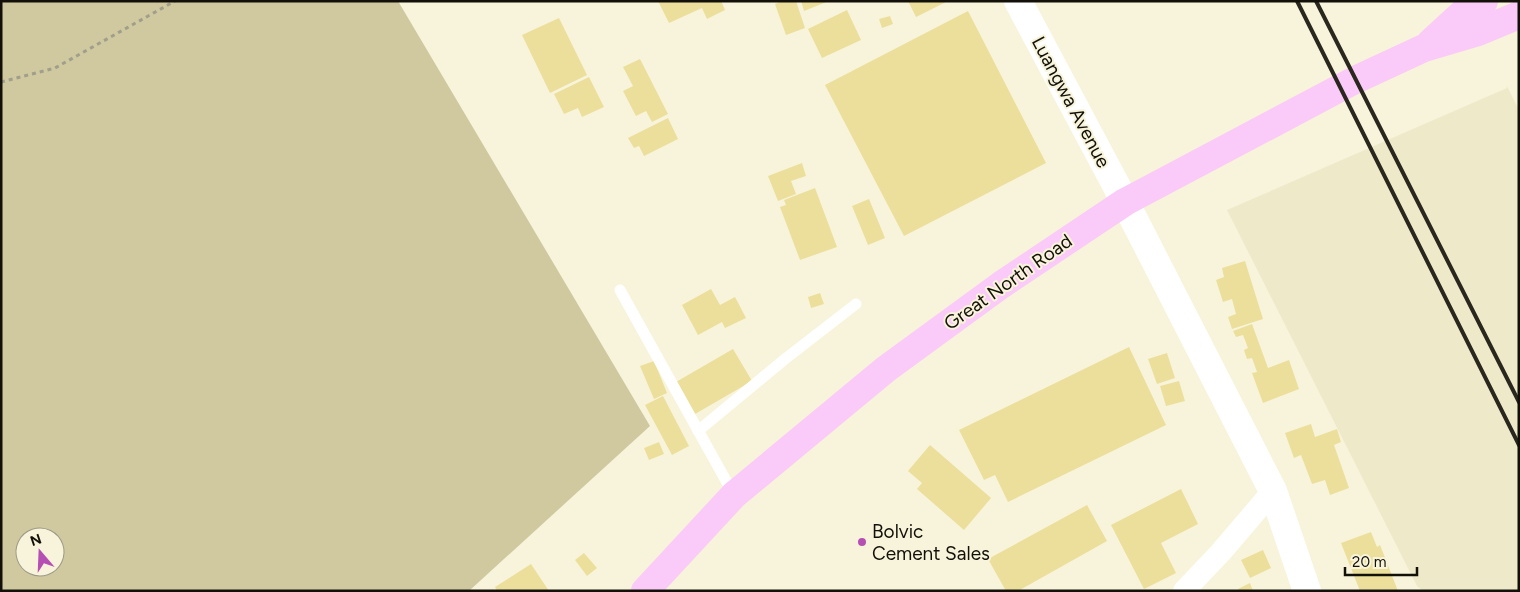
<svg xmlns="http://www.w3.org/2000/svg" width="1520" height="592" font-family="Figtree,sans-serif">
	<style>
		.built { fill: #eee9c9 }
		.green { fill: #d0c9a0; fill-rule: evenodd }
		.building { fill: #ebdf9b }
		.lines { fill: none; stroke-linecap: round; stroke-linejoin: round }
		.path { stroke: #a19e8b; stroke-width: 3; stroke-dasharray: 4 4; stroke-linecap: butt }
		.service { stroke: #fff; stroke-width: 11 }
		.minor { stroke: #fff; stroke-width: 22 }
		.tertiary { stroke: #fff; stroke-width: 28 }
		.secondary { stroke: #fff; stroke-width: 28 }
		.trunk { stroke: #facaf8; stroke-width: 28 }
		.rail { stroke: #2a281e; stroke-width: 4 }
		.poi-dot { fill: #b54fb4; stroke: #f8f4db; stroke-width: 2 }
		.labels { text-anchor: middle; dominant-baseline: central; stroke-width: 4; stroke-linejoin: round; paint-order: stroke }
		.street-label { font-size: 19px; fill: #121008; stroke: #f8f4db }
		.poi-label { font-size: 19px; fill: #121008; stroke: #f8f4db; text-anchor: start }
	</style>
	<rect width="100%" height="100%" fill="#f8f4db"/>
	<path class="built" d="M 1506,84 L 1519,110 L 1519,591 L 1423,591 L 1417,586 L 1227,210 L 1507,88 Z"/>
	<path class="green" d="M 1,1 L 398,1 L 650,426 L 469,591 L 1,591 ZM 25,537 L 55,537 L 55,567 L 25,567 Z"/>
	<g class="building">
		<path d="M 658,1 L 721,1 L 725,10 L 707,19 L 702,8 L 669,23 Z"/>
		<path d="M 782,1 L 796,1 L 805,28 L 786,35 L 775,4 Z"/>
		<path d="M 801,1 L 829,1 L 804,11 Z"/>
		<path d="M 908,1 L 948,1 L 916,17 Z"/>
		<path d="M 847,10 L 861,40 L 822,58 L 808,29 Z"/>
		<path d="M 968,11 L 1046,163 L 904,236 L 825,85 Z"/>
		<path d="M 890,16 L 893,24 L 882,28 L 879,19 Z"/>
		<path d="M 559,18 L 587,75 L 550,93 L 522,35 Z"/>
		<path d="M 640,59 L 668,114 L 652,122 L 646,111 L 636,116 L 623,91 L 633,86 L 623,67 Z"/>
		<path d="M 589,77 L 604,107 L 582,117 L 578,108 L 564,114 L 554,94 Z"/>
		<path d="M 668,118 L 678,139 L 644,156 L 639,146 L 634,148 L 628,138 Z"/>
		<path d="M 802,163 L 806,176 L 791,181 L 796,194 L 778,201 L 768,176 Z"/>
		<path d="M 815,188 L 837,247 L 800,260 L 780,207 L 786,205 L 784,200 Z"/>
		<path d="M 869,199 L 885,238 L 868,245 L 852,206 Z"/>
		<path d="M 1245,261 L 1263,319 L 1232,329 L 1228,317 L 1236,314 L 1232,299 L 1223,302 L 1216,280 L 1224,277 L 1222,268 Z"/>
		<path d="M 711,289 L 720,305 L 735,297 L 746,318 L 725,328 L 722,322 L 698,335 L 682,305 Z"/>
		<path d="M 820,293 L 824,304 L 811,308 L 808,297 Z"/>
		<path d="M 1252,324 L 1268,368 L 1289,360 L 1299,389 L 1263,403 L 1252,373 L 1257,372 L 1252,358 L 1247,359 L 1244,350 L 1248,348 L 1243,335 L 1236,337 L 1233,331 Z"/>
		<path d="M 1129,347 L 1166,425 L 1008,502 L 995,475 L 984,480 L 959,430 Z"/>
		<path d="M 733,349 L 752,381 L 695,414 L 676,382 Z"/>
		<path d="M 1167,353 L 1175,378 L 1157,384 L 1148,359 Z"/>
		<path d="M 654,361 L 667,393 L 654,399 L 640,366 Z"/>
		<path d="M 1179,381 L 1185,401 L 1166,406 L 1160,386 Z"/>
		<path d="M 663,396 L 689,446 L 672,455 L 645,405 Z"/>
		<path d="M 1311,424 L 1315,437 L 1337,429 L 1341,442 L 1334,445 L 1349,488 L 1330,495 L 1325,480 L 1312,484 L 1301,455 L 1294,458 L 1285,433 Z"/>
		<path d="M 659,442 L 664,454 L 649,460 L 644,448 Z"/>
		<path d="M 930,445 L 991,498 L 964,530 L 917,489 L 922,483 L 908,471 Z"/>
		<path d="M 1181,489 L 1198,524 L 1161,543 L 1176,573 L 1144,589 L 1111,525 Z"/>
		<path d="M 1087,505 L 1107,541 L 1018,591 L 1006,591 L 988,559 Z"/>
		<path d="M 1371,532 L 1377,547 L 1380,545 L 1398,591 L 1360,591 L 1341,543 Z"/>
		<path d="M 1263,550 L 1271,568 L 1250,578 L 1241,560 Z"/>
		<path d="M 584,553 L 597,568 L 587,576 L 575,560 Z"/>
		<path d="M 531,564 L 549,591 L 497,591 L 495,587 Z"/>
		<path d="M 1250,583 L 1253,591 L 1239,591 L 1238,589 Z"/>
	</g>
	<g class="lines">
		<path class="path" d="M 1,82 L 55,68 L 175,1"/>
		<g class="service">
			<path d="M 620,290 L 734,495"/>
			<path d="M 698,431 L 785,359 L 856,304"/>
		</g>
		<path class="minor" d="M 1184,591 L 1221,552 L 1273,491"/>
		<path class="tertiary" d="M 1125,202 L 1273,491 L 1307,591"/>
		<path class="secondary" d="M 1018,1 L 1125,202"/>
		<g class="trunk">
			<path d="M 1431,42 L 1466,10 L 1484,1"/>
			<path d="M 645,591 L 734,495 L 886,369 L 1001,285 L 1125,202 L 1355,80 L 1424,48 L 1478,32 L 1519,15"/>
		</g>
		<g class="rail">
			<path d="M 1297,1 L 1519,445"/>
			<path d="M 1316,1 L 1519,402"/>
		</g>
	</g>
	<circle class="poi-dot" cx="862" cy="542" r="5"/>
	<g class="labels">
		<g class="street-label">
			<text transform="translate(1071 102) rotate(62)">Luangwa Avenue</text>
			<text transform="translate(1008 282) rotate(-35)">Great North Road</text>
		</g>
		<g class="poi-label">
			<text x="872" y="531">Bolvic<tspan x="872" dy="22">Cement Sales</tspan></text>
		</g>
	</g>
	<rect width="1520" height="592" fill="none" stroke="#121008" stroke-width="5"/>
	<g transform="translate(40 552) rotate(341)"><circle r="24" fill="#f8f4db" stroke="#9c9987"/>
	<path d="M0-4L9 19L0 12L-9 19Z" fill="#b54fb4"/>
	<text y="-8" font-size="14" font-weight="bold" text-anchor="middle" fill="#121008">N</text>
	</g>
	<path d="M1345 567v8h72v-8" fill="none" stroke="#121008" stroke-width="2.5"/>
	<text x="1352" y="567" font-size="15" fill="#121008" stroke="#f8f4db" stroke-width="4" paint-order="stroke">20 m</text>
</svg>
